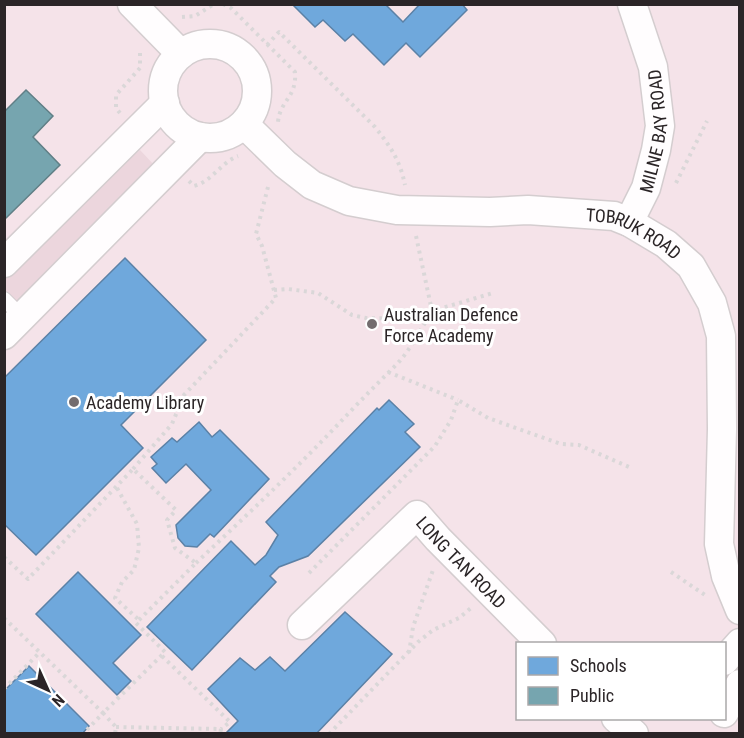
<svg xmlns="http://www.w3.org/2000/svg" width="744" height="738" font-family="'Roboto Condensed',sans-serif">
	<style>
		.built { fill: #f5e3e9; fill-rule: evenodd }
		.green { fill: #ecd6dd }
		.schools { fill: #6fa8dc; stroke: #5b81a6; stroke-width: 1.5 }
		.public { fill: #76a5af; stroke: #607f86; stroke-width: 1.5 }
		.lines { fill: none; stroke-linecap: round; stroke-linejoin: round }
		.lane-casing { stroke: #d4cdcf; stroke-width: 16 }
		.street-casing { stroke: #d4cdcf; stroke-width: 31 }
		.path { stroke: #dad7d8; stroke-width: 4; stroke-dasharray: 3 4.5; stroke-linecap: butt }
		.lane { stroke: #fffdfe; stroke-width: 14 }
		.street { stroke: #fffdfe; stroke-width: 28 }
		.poi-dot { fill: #746d6f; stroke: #fff; stroke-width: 2 }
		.labels { text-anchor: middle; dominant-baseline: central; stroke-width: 6; stroke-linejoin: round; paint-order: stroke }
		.street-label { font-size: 18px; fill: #2b2527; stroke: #fff }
		.poi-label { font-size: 18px; fill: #2b2527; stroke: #fff; text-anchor: start }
	</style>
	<rect width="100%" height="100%" fill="#fcf2f5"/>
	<path class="built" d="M 4,5 L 739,5 L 739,733 L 5,733 ZM 518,644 L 724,644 L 724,718 L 518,718 Z"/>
	<path class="green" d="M 140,150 L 154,165 L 22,307 L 5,289 L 4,274 L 126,152 L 132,157 Z"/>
	<g class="schools">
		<path d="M 292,4 L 385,4 L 403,22 L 420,4 L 462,4 L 467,10 L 420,57 L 406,43 L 384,65 L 353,34 L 345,41 L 323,20 L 315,27 Z"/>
		<path d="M 125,258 L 206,340 L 121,425 L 143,448 L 36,555 L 4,524 L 4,378 Z"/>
		<path d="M 389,400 L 414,424 L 405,432 L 420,447 L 308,556 L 279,567 L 270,576 L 276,582 L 192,670 L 147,627 L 231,541 L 255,565 L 266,555 L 278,535 L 266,522 L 377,408 L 379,410 Z"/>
		<path d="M 199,422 L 212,437 L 220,430 L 269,479 L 214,537 L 210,534 L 197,547 L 185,546 L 178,538 L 176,525 L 211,490 L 186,464 L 166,483 L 152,468 L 157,464 L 151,457 L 172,438 L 177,442 Z"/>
		<path d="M 78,572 L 141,635 L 113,663 L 131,681 L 117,695 L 36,614 Z"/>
		<path d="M 345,612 L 392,654 L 316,734 L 225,734 L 238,721 L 208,689 L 240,658 L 255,670 L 270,657 L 285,671 Z"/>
		<path d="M 29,666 L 89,726 L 82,734 L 4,734 L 4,691 Z"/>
	</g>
	<path class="public" d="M 26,90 L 53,116 L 33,137 L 60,165 L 4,220 L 4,112 Z"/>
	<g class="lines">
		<g class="lane-casing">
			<path id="lane" d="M 4,299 L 22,317"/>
		</g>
		<g class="street-casing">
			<g id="street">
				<path d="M 132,4 L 181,54"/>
				<circle cx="210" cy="91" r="47"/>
				<path id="s1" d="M 244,124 L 285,164 L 312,185 L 349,201 L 397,210 L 490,212 L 528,210 L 614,216 L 629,222 L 666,244 L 691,266 L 712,303 L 721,336 L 722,429 L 719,544 L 726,576 L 740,610"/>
				<path id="s2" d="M 629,222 L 646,188 L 656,150 L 660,126 L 653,67 L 632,4"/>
				<path d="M 4,263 L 165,103"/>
				<path d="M 4,335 L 200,137"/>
				<path id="s3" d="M 302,625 L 417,515 L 438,539 L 542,644"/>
				<path d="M 724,661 L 740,643"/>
				<path d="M 724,713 L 740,684"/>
				<path d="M 616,718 L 634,734"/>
			</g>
		</g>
		<g class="path">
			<path d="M 223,4 L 231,8 L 295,72 C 297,98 280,100 278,122"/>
			<path d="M 182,17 L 195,16 L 214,4"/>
			<path d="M 267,45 L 279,32 L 375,127 C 390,146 400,160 405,185"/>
			<path d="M 120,113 L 116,108 L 116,95 L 140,68 L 140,50"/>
			<path d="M 189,181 L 194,186 C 213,181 221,162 238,156"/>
			<path d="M 676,183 L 707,121"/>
			<path d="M 416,236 L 432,311 L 493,293"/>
			<path d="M 274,290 L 288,289 L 318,293 L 352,315 L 366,318 L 411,319 L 431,311"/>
			<path d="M 388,372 L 458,400"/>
			<path d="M 133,469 L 172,424 L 184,395 L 276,298 L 262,246 L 256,234 L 269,183"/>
			<path d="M 117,488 L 137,524 L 139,548 L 134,570 L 122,582 L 115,598 L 139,620"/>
			<path d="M 4,557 L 28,579 L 133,469 L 176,510 L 167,520 L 175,548 L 196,563 L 136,623 L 165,652 L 103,713 L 116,727 L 115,734"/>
			<path d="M 196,563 C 247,515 298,467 346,416 C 363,398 380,381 397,364 C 411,349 421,329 432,311"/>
			<path d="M 671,572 L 705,595"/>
			<path d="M 309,573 L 435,446 L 451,420 L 458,400 L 488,418 L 561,444 L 579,445 L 629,467"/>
			<path d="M 4,618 L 103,713 L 83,734"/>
			<path d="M 409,653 L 413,627 L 433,570"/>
			<path d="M 162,656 L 230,722 L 221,729"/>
			<path d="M 4,689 L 40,652"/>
			<path d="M 116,727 L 221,729 L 220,734"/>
			<path d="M 329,734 L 418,642 L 433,630 L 459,618 L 471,608"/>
		</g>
		<use href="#lane" class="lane"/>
		<use href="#street" class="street"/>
	</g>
	<g class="poi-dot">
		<circle cx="372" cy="324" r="6"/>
		<circle cx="74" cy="402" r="6"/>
	</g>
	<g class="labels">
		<g class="street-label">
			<text stroke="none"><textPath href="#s2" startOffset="96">MILNE BAY ROAD</textPath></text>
			<text stroke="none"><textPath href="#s1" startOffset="422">TOBRUK ROAD</textPath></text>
			<text stroke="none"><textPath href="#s3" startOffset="224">LONG TAN ROAD</textPath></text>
		</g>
		<g class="poi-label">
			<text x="384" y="314">Australian Defence<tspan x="384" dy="21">Force Academy</tspan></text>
			<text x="86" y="402">Academy Library</text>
		</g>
	</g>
	<rect width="744" height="738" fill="none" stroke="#2b2527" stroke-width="12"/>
	<rect x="516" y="642" width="210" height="78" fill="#ffffff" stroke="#aaa8a9" stroke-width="1.5"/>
	<rect x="528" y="657" width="30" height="18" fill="#6fa8dc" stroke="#aaa8a9" stroke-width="1.5"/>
	<text x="570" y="672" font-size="18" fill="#2b2527">Schools</text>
	<rect x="528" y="687" width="30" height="18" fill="#76a5af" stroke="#aaa8a9" stroke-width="1.5"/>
	<text x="570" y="702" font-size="18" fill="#2b2527">Public</text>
	<g transform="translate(48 690) rotate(135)" stroke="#ffffff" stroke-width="4.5" paint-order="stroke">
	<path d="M0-4.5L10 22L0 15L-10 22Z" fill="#2b2527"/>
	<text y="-9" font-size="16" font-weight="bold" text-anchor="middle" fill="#2b2527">N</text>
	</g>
</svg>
